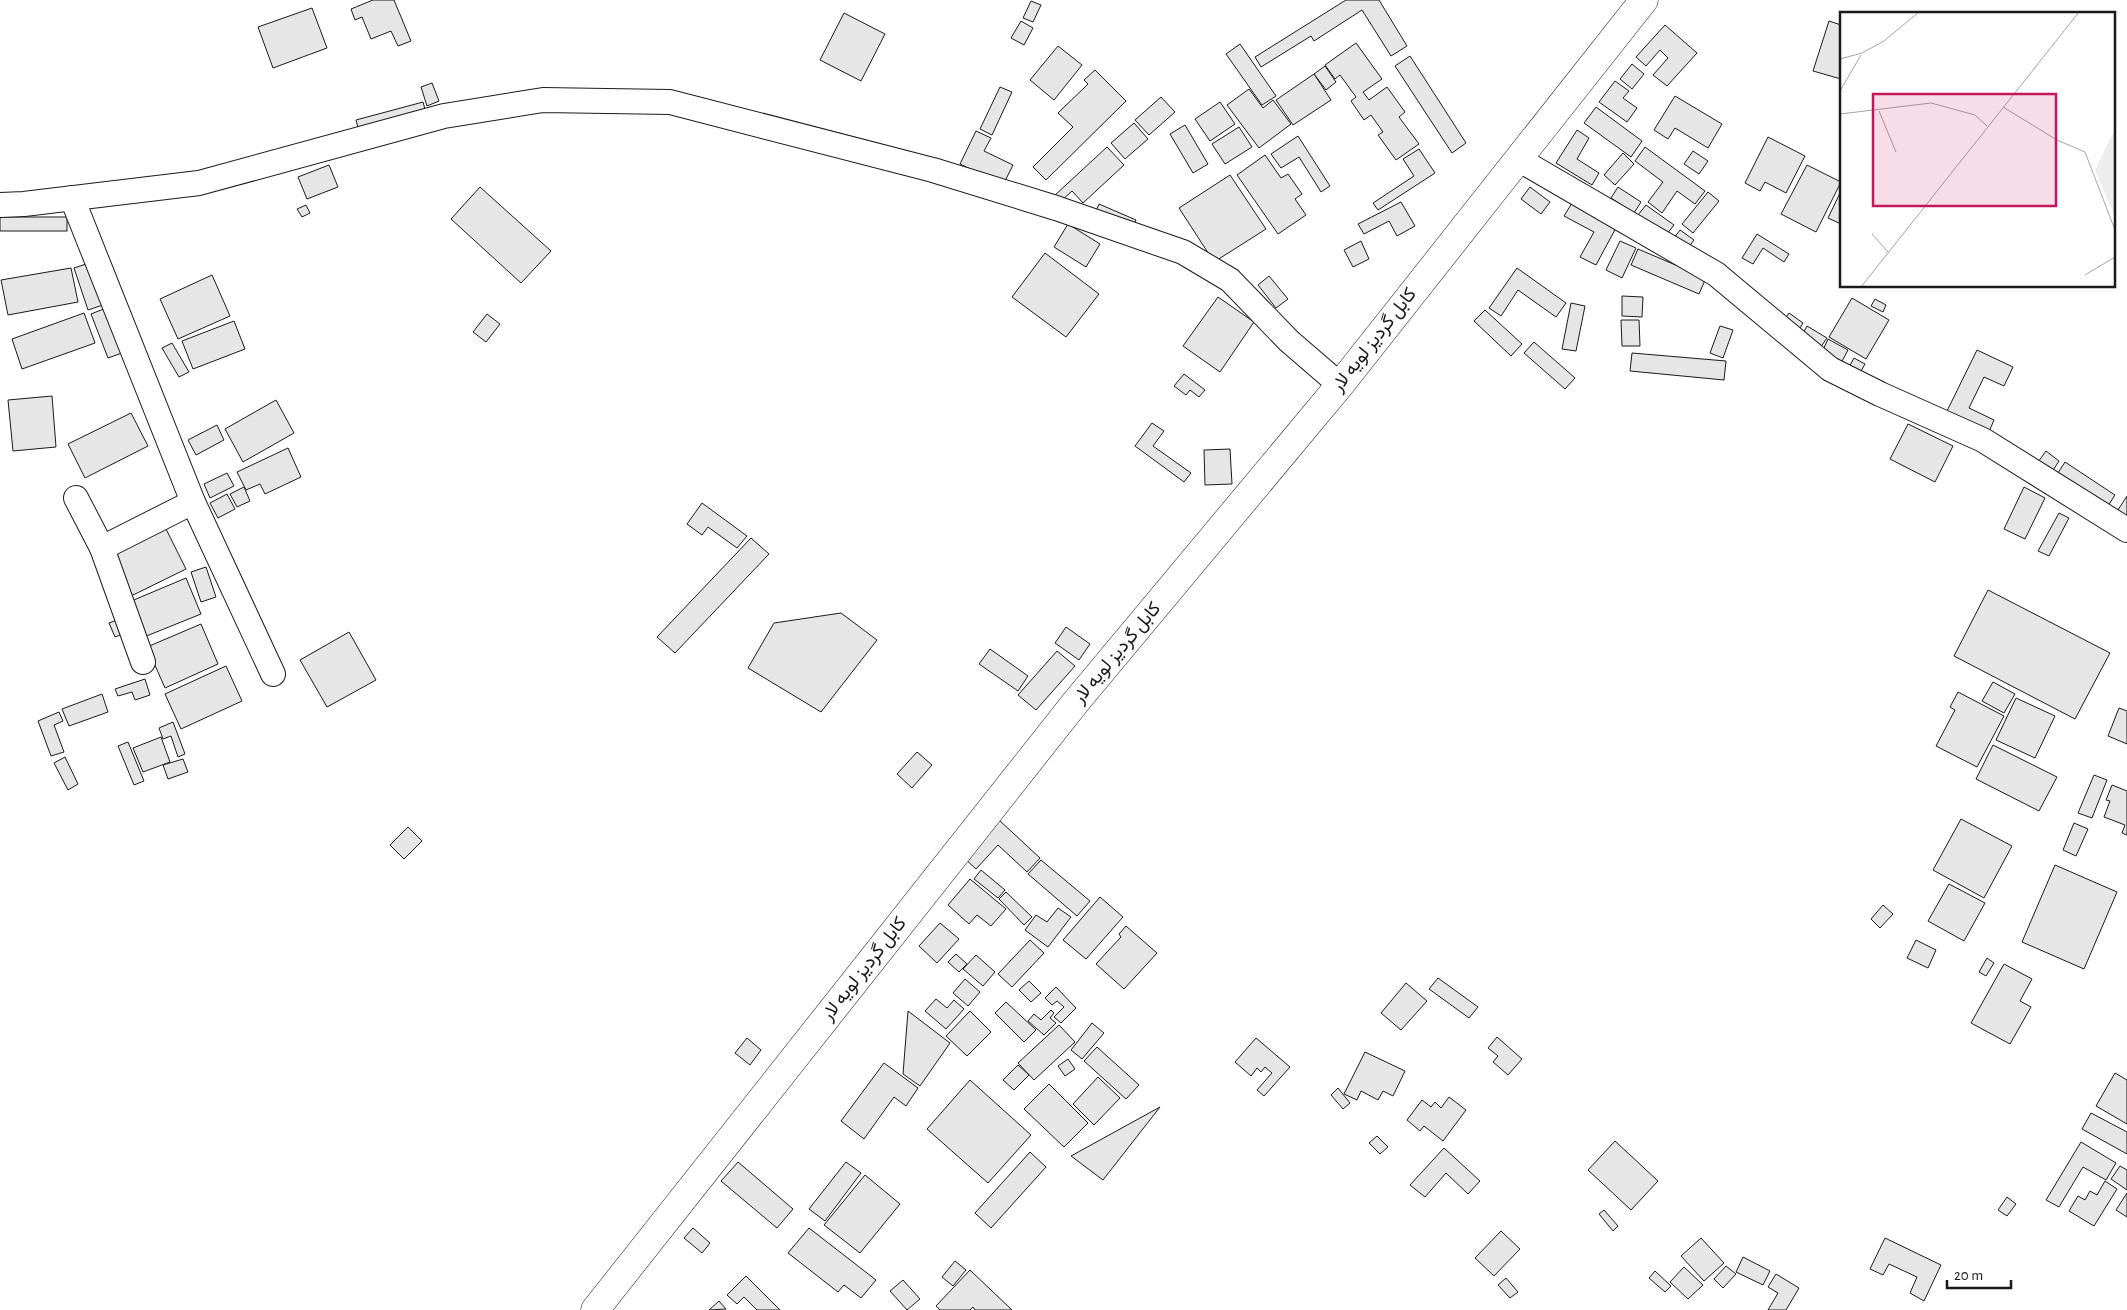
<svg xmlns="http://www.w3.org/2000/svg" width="2127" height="1310" font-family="'Alegreya Sans',Vazirmatn,sans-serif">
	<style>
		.building { fill: #e6e6e6; stroke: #1a1a1a }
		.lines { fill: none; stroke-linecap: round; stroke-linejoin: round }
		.minor-casing { stroke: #1a1a1a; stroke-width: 26 }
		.highway-casing { stroke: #1a1a1a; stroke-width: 29 }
		.minor { stroke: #fff; stroke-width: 24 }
		.highway { stroke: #fff; stroke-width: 28 }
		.labels { text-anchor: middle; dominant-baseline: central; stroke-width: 4; stroke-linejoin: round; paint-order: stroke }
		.street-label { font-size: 19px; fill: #1a1a1a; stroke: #fff }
		.inset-road { fill: none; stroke: #a3a3a3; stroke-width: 1 }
		.view { fill: #c2185b; fill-opacity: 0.15; stroke: #c2185b; stroke-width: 2.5 }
		.inset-edge { fill: none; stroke: #1a1a1a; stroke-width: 2.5 }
	</style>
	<rect width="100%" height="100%" fill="#fff"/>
	<g class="building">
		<path d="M 373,0 L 394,0 L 411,41 L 398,46 L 391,31 L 371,39 L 362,17 L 355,20 L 351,9 Z"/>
		<path d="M 1346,0 L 1379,0 L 1407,46 L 1391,56 L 1362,10 L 1314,41 L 1311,36 L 1261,67 L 1255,57 Z"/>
		<path d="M 1031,1 L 1041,5 L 1033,22 L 1023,18 Z"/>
		<path d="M 312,8 L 327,48 L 273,68 L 258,27 Z"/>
		<path d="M 844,13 L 885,34 L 861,81 L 820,60 Z"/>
		<path d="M 1021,21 L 1033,28 L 1024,45 L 1011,38 Z"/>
		<path d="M 1829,21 L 1841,25 L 1841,79 L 1813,71 Z"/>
		<path d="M 1665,25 L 1697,53 L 1667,86 L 1653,75 L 1668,58 L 1660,50 L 1646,66 L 1636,57 Z"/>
		<path d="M 1356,43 L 1382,79 L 1363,92 L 1369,100 L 1387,87 L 1405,112 L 1399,117 L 1419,144 L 1396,160 L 1378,135 L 1383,132 L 1371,115 L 1364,120 L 1351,101 L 1356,97 L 1340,75 L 1335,79 L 1325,65 Z"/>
		<path d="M 1240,44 L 1276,96 L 1262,105 L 1226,54 Z"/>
		<path d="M 1058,46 L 1082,65 L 1054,100 L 1030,80 Z"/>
		<path d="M 1410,56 L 1466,143 L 1452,153 L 1395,66 Z"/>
		<path d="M 1632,64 L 1644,74 L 1632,89 L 1620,79 Z"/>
		<path d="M 1325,66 L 1336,82 L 1326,90 L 1314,74 Z"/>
		<path d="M 1095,70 L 1126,101 L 1046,180 L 1033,167 L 1073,127 L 1058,113 L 1088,84 L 1084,80 Z"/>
		<path d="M 1314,74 L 1331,100 L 1293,125 L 1276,100 Z"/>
		<path d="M 1615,81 L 1629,91 L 1623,98 L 1637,108 L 1627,122 L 1599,102 Z"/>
		<path d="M 432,83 L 439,101 L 427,106 L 421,87 Z"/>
		<path d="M 1000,87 L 1012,92 L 992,135 L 980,129 Z"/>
		<path d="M 1249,89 L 1263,108 L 1273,100 L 1291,124 L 1259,148 L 1227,105 Z"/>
		<path d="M 1675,96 L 1722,124 L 1708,148 L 1675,128 L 1668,139 L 1654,130 Z"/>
		<path d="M 1161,97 L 1175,112 L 1149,135 L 1135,120 Z"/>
		<path d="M 423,102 L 428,120 L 361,139 L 356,120 Z"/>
		<path d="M 1220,102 L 1235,124 L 1210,141 L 1195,119 Z"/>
		<path d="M 1596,107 L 1642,141 L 1631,157 L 1584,123 Z"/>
		<path d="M 1134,123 L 1148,139 L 1125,159 L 1111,143 Z"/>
		<path d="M 1185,125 L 1208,164 L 1193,173 L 1170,134 Z"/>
		<path d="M 1239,127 L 1252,147 L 1225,164 L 1212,144 Z"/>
		<path d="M 1577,130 L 1589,138 L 1577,159 L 1599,173 L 1592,185 L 1556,163 Z"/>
		<path d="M 976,131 L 991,138 L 984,151 L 1013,165 L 1003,185 L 960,164 Z"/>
		<path d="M 1298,136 L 1330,186 L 1321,192 L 1299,157 L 1281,168 L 1271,154 Z"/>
		<path d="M 1768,137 L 1805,156 L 1786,193 L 1765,182 L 1760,191 L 1745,183 Z"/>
		<path d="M 1107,147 L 1124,165 L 1083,203 L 1072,191 L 1060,202 L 1054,196 Z"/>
		<path d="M 1645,147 L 1705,191 L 1695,204 L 1677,191 L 1662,213 L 1648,202 L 1663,182 L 1635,161 Z"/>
		<path d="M 1419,149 L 1435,173 L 1378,210 L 1373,203 L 1414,176 L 1403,159 Z"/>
		<path d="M 1693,151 L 1708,161 L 1699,174 L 1684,164 Z"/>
		<path d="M 1623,153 L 1634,164 L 1615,185 L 1604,175 Z"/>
		<path d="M 1265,155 L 1281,178 L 1288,174 L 1302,194 L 1295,199 L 1306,215 L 1278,234 L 1237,175 Z"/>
		<path d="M 329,165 L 338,187 L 307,199 L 298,177 Z"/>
		<path d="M 1807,165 L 1841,182 L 1816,232 L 1781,214 Z"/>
		<path d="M 1230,175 L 1266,229 L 1214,262 L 1179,208 Z"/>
		<path d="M 480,187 L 551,251 L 521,283 L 451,219 Z"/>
		<path d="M 1530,187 L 1550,202 L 1541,214 L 1521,199 Z"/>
		<path d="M 1618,187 L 1641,202 L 1634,213 L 1611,198 Z"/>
		<path d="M 1841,191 L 1841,224 L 1828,218 Z"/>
		<path d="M 1708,192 L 1719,201 L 1693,233 L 1682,224 Z"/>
		<path d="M 1401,202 L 1415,226 L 1397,236 L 1389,221 L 1364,234 L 1358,224 Z"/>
		<path d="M 1572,203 L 1617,226 L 1596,265 L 1580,257 L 1594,232 L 1564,216 Z"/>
		<path d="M 1099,204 L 1136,220 L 1132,229 L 1095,213 Z"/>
		<path d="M 306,205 L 310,213 L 302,217 L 297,209 Z"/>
		<path d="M 1646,205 L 1674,225 L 1666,235 L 1638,215 Z"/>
		<rect x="0" y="217" width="67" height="14"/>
		<path d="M 1068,224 L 1100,244 L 1086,267 L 1054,247 Z"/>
		<path d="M 1680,230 L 1694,240 L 1688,248 L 1674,238 Z"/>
		<path d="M 1757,234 L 1789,254 L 1784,262 L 1763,248 L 1753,264 L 1742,258 Z"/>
		<path d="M 1361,241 L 1369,259 L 1353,267 L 1344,250 Z"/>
		<path d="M 1620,241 L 1636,248 L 1622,278 L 1606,270 Z"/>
		<path d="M 1638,249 L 1706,278 L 1699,294 L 1631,265 Z"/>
		<path d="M 1045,253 L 1099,294 L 1066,337 L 1012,297 Z"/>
		<path d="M 89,263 L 103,305 L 88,310 L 74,268 Z"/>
		<path d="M 71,268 L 78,302 L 8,315 L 1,280 Z"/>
		<path d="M 1517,268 L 1566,303 L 1556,317 L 1518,290 L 1501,316 L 1489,308 Z"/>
		<path d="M 212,275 L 230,316 L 178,339 L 160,299 Z"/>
		<path d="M 1269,276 L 1288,299 L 1276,308 L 1258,285 Z"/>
		<path d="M 1622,296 L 1643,297 L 1642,317 L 1622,316 Z"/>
		<path d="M 1218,297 L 1254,322 L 1220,372 L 1183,346 Z"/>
		<path d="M 1852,298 L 1889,320 L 1866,359 L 1829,337 Z"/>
		<path d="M 1875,299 L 1886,305 L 1883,312 L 1871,306 Z"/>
		<path d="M 1571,303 L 1585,306 L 1576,351 L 1562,349 Z"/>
		<path d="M 106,308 L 122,353 L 108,358 L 91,314 Z"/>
		<path d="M 1485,310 L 1522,344 L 1511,356 L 1474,321 Z"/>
		<path d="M 84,313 L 95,343 L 22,369 L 12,339 Z"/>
		<path d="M 1789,313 L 1803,323 L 1797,333 L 1782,323 Z"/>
		<path d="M 487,314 L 500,324 L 486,342 L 473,332 Z"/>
		<path d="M 1621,320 L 1639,320 L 1640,346 L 1622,346 Z"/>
		<path d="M 234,321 L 245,349 L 193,369 L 182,341 Z"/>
		<path d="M 1720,326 L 1733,330 L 1723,358 L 1710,353 Z"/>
		<path d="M 1807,326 L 1827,338 L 1820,348 L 1801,337 Z"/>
		<path d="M 1828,339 L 1848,350 L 1841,363 L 1822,352 Z"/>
		<path d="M 1534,342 L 1575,378 L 1565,389 L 1524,353 Z"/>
		<path d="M 172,343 L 189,372 L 179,377 L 162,348 Z"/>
		<path d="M 1977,350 L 2013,367 L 2004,386 L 1984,377 L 1969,408 L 1994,420 L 1988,434 L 1946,413 Z"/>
		<path d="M 1632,353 L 1726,361 L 1724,380 L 1630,371 Z"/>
		<path d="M 1854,358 L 1865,364 L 1860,373 L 1849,367 Z"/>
		<path d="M 1184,374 L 1205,390 L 1199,397 L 1190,390 L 1186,395 L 1174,386 Z"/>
		<path d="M 52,396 L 56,447 L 13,451 L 8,400 Z"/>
		<path d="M 276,400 L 294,433 L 243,462 L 225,429 Z"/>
		<path d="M 131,413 L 148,446 L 85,478 L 68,444 Z"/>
		<path d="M 1152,423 L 1164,431 L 1153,446 L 1191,473 L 1184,482 L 1135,446 Z"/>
		<path d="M 1908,424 L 1953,446 L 1935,482 L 1890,459 Z"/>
		<path d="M 217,425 L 224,440 L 196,455 L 188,440 Z"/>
		<path d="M 288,448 L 301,477 L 265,494 L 260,484 L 246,490 L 237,472 Z"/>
		<path d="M 1230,449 L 1232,484 L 1205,485 L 1204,450 Z"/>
		<path d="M 2046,451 L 2059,461 L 2052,472 L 2038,462 Z"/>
		<path d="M 2065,462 L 2115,495 L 2108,506 L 2058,473 Z"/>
		<path d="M 227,473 L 234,486 L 210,498 L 204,484 Z"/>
		<path d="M 244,487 L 250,501 L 237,507 L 230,494 Z"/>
		<path d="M 2024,487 L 2045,498 L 2025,539 L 2004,529 Z"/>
		<path d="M 227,494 L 235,509 L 218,518 L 210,503 Z"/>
		<path d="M 2127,496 L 2127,520 L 2116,513 Z"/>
		<path d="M 702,503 L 747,536 L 737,548 L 708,527 L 702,535 L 687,524 Z"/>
		<path d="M 2059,513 L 2069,518 L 2049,556 L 2038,551 Z"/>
		<path d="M 165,527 L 186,569 L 131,596 L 110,554 Z"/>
		<path d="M 751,538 L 769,554 L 675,653 L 657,637 Z"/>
		<path d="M 206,567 L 216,597 L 201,602 L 191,572 Z"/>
		<path d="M 186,578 L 201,614 L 144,637 L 129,602 Z"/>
		<path d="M 1988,590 L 2110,653 L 2075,719 L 1954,656 Z"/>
		<path d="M 841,613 L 877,640 L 821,712 L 748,668 L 774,623 Z"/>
		<path d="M 117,620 L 123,634 L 115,637 L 109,623 Z"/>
		<path d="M 201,624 L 218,664 L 165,688 L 147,647 Z"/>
		<path d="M 1066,627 L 1090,644 L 1079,660 L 1055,643 Z"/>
		<path d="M 349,632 L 376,680 L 327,707 L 300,660 Z"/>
		<path d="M 990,649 L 1028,676 L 1018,691 L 979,664 Z"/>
		<path d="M 1057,651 L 1075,666 L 1036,710 L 1018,695 Z"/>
		<path d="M 226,666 L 242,701 L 181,729 L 165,694 Z"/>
		<path d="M 145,679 L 150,695 L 135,700 L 132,692 L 118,696 L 115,689 Z"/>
		<path d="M 1993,682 L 2015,694 L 2004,713 L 1982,701 Z"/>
		<path d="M 1958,692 L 2004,716 L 1977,767 L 1936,746 L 1955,710 L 1950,707 Z"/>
		<path d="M 102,694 L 108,712 L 69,726 L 62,709 Z"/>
		<path d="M 2016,698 L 2055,716 L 2035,758 L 1996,740 Z"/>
		<path d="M 2119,708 L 2127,711 L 2127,744 L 2108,736 Z"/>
		<path d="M 59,712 L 63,721 L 54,725 L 64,752 L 51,756 L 38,721 Z"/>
		<path d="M 173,722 L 185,754 L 178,757 L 171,736 L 163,739 L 159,728 Z"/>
		<path d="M 161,737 L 170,762 L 143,772 L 133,748 Z"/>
		<path d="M 128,742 L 144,781 L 134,785 L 118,746 Z"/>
		<path d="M 1993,745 L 2057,777 L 2039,811 L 1976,779 Z"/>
		<path d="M 917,752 L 932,765 L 912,788 L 897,774 Z"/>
		<path d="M 65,757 L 78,784 L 68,790 L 54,763 Z"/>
		<path d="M 183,759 L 188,772 L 168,779 L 163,765 Z"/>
		<path d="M 2094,775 L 2107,780 L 2092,818 L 2078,813 Z"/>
		<path d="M 2112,785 L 2127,791 L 2127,835 L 2122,833 L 2125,825 L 2104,817 L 2110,801 L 2106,800 Z"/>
		<path d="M 1961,819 L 2012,846 L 1984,898 L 1933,870 Z"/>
		<path d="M 999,820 L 1040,858 L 1027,872 L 998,845 L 976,869 L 964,858 Z"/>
		<path d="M 2074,823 L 2088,829 L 2076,856 L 2063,850 Z"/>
		<path d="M 408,827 L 422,841 L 404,859 L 390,845 Z"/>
		<path d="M 1041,860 L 1090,901 L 1077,916 L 1028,874 Z"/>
		<path d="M 2055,865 L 2117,892 L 2084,969 L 2022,942 Z"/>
		<path d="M 981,870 L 1005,890 L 998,898 L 974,879 Z"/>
		<path d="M 970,879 L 1006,909 L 991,926 L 977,915 L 969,924 L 948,905 Z"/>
		<path d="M 1949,884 L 1985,903 L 1964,941 L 1928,921 Z"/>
		<path d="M 1006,892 L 1032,917 L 1024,925 L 999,899 Z"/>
		<path d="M 1100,897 L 1123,917 L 1086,959 L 1063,940 Z"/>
		<path d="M 1883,905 L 1893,914 L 1880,928 L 1871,919 Z"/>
		<path d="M 1058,908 L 1071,917 L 1048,947 L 1025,930 L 1036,915 L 1047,922 Z"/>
		<path d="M 940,923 L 959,939 L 937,963 L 919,946 Z"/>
		<path d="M 1126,926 L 1157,953 L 1124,989 L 1096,964 L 1121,937 L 1119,934 Z"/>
		<path d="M 1030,940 L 1044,953 L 1012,987 L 998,974 Z"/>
		<path d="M 1916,940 L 1936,950 L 1928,968 L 1907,958 Z"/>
		<path d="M 956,954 L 967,964 L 959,972 L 948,962 Z"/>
		<path d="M 976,955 L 995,972 L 983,986 L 963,969 Z"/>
		<path d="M 1987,958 L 1994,963 L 1986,976 L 1979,972 Z"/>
		<path d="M 2004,964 L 2032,979 L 2020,1001 L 2031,1007 L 2010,1044 L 1971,1023 Z"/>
		<path d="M 1438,978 L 1478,1007 L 1469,1018 L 1429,989 Z"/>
		<path d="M 965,979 L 980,992 L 968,1006 L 953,993 Z"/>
		<path d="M 1029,981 L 1041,993 L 1031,1002 L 1019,990 Z"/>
		<path d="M 1406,983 L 1427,1001 L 1401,1030 L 1381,1013 Z"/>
		<path d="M 1056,987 L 1076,1008 L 1061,1023 L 1054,1017 L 1064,1007 L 1057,1001 L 1052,1005 L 1045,998 Z"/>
		<path d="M 936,999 L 947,1008 L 954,1000 L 964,1009 L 946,1029 L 925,1011 Z"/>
		<path d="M 1006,1002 L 1036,1030 L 1024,1042 L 995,1013 Z"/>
		<path d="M 1051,1010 L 1054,1013 L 1050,1018 L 1056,1023 L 1044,1035 L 1028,1021 L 1034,1014 L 1041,1020 Z"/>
		<path d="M 908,1011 L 950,1043 L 920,1086 L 903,1074 Z"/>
		<path d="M 970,1011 L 991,1032 L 967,1056 L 946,1036 Z"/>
		<path d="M 1092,1023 L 1104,1033 L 1082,1059 L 1071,1050 Z"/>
		<path d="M 1059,1025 L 1075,1042 L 1034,1080 L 1018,1063 Z"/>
		<path d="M 1497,1037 L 1522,1059 L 1508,1075 L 1493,1062 L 1498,1056 L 1488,1048 Z"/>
		<path d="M 747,1038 L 761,1050 L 750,1065 L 735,1053 Z"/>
		<path d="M 1256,1038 L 1290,1067 L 1264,1096 L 1257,1090 L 1272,1073 L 1265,1067 L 1261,1072 L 1257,1068 L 1251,1076 L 1235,1062 Z"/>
		<path d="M 1097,1047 L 1139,1085 L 1126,1099 L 1084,1061 Z"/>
		<path d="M 1365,1052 L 1405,1071 L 1393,1096 L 1383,1091 L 1378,1100 L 1361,1091 L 1357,1100 L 1344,1094 Z"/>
		<path d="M 1068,1059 L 1075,1069 L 1065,1076 L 1058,1066 Z"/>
		<path d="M 884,1063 L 918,1088 L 906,1106 L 894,1097 L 864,1139 L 841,1121 Z"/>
		<path d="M 1018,1065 L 1029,1075 L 1014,1090 L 1003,1080 Z"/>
		<path d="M 2115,1073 L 2127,1080 L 2127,1124 L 2096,1106 Z"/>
		<path d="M 1098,1077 L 1120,1098 L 1094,1125 L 1073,1104 Z"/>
		<path d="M 970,1080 L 1031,1135 L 988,1183 L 927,1129 Z"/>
		<path d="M 1049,1084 L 1088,1123 L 1064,1147 L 1024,1109 Z"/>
		<path d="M 1338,1088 L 1350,1103 L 1343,1109 L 1331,1095 Z"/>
		<path d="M 1449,1097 L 1466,1110 L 1443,1141 L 1424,1126 L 1420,1131 L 1407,1120 L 1422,1100 L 1431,1107 L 1435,1102 L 1441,1108 Z"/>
		<path d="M 1160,1107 L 1103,1180 L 1071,1156 Z"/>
		<path d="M 2091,1113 L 2127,1132 L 2127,1154 L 2082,1129 Z"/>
		<path d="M 1377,1136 L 1388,1147 L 1380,1154 L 1369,1143 Z"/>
		<path d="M 1615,1141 L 1658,1181 L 1631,1210 L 1588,1170 Z"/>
		<path d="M 2081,1142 L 2116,1163 L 2106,1180 L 2083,1167 L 2059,1207 L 2046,1200 Z"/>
		<path d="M 1444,1148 L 1480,1181 L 1468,1194 L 1446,1173 L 1425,1197 L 1410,1185 Z"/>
		<path d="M 1030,1152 L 1046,1167 L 991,1228 L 975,1213 Z"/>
		<path d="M 738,1162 L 793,1209 L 777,1228 L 721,1181 Z"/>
		<path d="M 846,1162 L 861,1173 L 825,1221 L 809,1209 Z"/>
		<path d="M 2120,1166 L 2127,1170 L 2127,1190 L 2111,1179 Z"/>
		<path d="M 865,1175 L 900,1204 L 860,1253 L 824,1225 Z"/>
		<path d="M 2105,1181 L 2117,1189 L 2094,1226 L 2069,1211 L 2078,1196 L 2085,1200 L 2090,1191 L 2097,1195 Z"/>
		<path d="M 2127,1193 L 2127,1217 L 2116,1210 Z"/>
		<path d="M 2007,1197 L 2016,1204 L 2007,1216 L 1998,1210 Z"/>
		<path d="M 1604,1210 L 1618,1226 L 1613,1231 L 1599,1214 Z"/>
		<path d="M 693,1228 L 710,1243 L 702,1253 L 684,1238 Z"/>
		<path d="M 809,1228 L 876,1280 L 861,1298 L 844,1285 L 838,1292 L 788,1253 Z"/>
		<path d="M 1501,1231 L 1520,1249 L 1494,1276 L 1475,1258 Z"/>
		<path d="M 1701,1238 L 1724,1263 L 1704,1281 L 1681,1256 Z"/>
		<path d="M 1885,1238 L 1941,1265 L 1924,1301 L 1910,1293 L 1917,1277 L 1889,1264 L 1883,1275 L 1870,1269 Z"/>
		<path d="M 1743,1257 L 1770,1271 L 1763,1285 L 1736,1272 Z"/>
		<path d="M 955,1261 L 966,1270 L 953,1286 L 942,1277 Z"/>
		<path d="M 1726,1266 L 1736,1274 L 1723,1288 L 1714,1279 Z"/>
		<path d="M 1684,1267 L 1703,1285 L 1688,1299 L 1670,1282 Z"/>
		<path d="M 970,1270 L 1012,1310 L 975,1310 L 973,1307 L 970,1310 L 940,1310 L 936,1306 Z"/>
		<path d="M 1655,1271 L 1671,1286 L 1665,1292 L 1649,1278 Z"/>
		<path d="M 1776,1274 L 1799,1288 L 1786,1310 L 1768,1310 L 1778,1293 L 1768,1287 Z"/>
		<path d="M 746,1276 L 780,1310 L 757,1310 L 744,1297 L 737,1304 L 727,1295 Z"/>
		<path d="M 1506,1278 L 1518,1292 L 1510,1298 L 1498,1285 Z"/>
		<path d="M 903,1280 L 920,1299 L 907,1310 L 890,1291 Z"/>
		<path d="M 719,1301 L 726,1309 L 709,1310 Z"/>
	</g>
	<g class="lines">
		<g class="minor-casing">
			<g id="minor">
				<path d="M 1518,159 L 1716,274 L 1830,369 L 1880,394 L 1983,440 L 2127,530"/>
				<path d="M 72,198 L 193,502 L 273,674"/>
				<path d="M 0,205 L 24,204 L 199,183 L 444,116 L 543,100 L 670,102 L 933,170 L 1056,208 L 1183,252 L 1230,280 L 1289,341 L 1340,385"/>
				<path d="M 76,498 L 102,548 L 143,662"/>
				<path d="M 102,548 L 193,502"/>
			</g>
		</g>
		<g class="highway-casing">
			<path id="highway" d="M 595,1310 L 1075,703 L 1340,385 L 1644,0"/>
		</g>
		<use href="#minor" class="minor"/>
		<use href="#highway" class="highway"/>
	</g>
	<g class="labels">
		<g class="street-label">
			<text transform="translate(1374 340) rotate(-52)">کابل گردیز لویه لار</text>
			<text transform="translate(1117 653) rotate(-50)">کابل گردیز لویه لار</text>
			<text transform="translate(864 969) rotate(-52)">کابل گردیز لویه لار</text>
		</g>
	</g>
	<g transform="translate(1840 12)">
		<rect width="275" height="275" fill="#fff"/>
		<path d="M 275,117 L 275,205 L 255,158 Z" fill="#ededed"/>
		<path class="inset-road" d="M 0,47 L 22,41 L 44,29 L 79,0M 0,79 L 21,43M 163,95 L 217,128 L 245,140 L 275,218M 39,99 L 56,140M 0,102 L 91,91 L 135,103 L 147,114M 32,222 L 48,240M 245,263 L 275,245M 21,275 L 239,0"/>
		<path class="view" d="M 33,82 L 216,82 L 216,194 L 33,194 Z"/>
		<rect width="275" height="275" class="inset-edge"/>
	</g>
	<path d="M1947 1280v8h64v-8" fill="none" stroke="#1a1a1a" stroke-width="2.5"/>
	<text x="1954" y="1280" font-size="15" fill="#1a1a1a" stroke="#ffffff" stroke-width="4" paint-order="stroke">20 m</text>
</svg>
